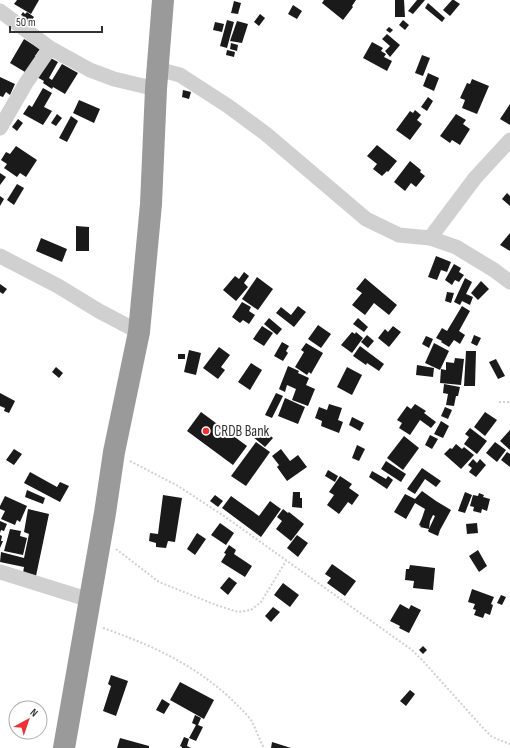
<svg xmlns="http://www.w3.org/2000/svg" width="510" height="748" font-family="'Sofia Sans Condensed',sans-serif">
	<style>
		.building { fill: #1a1a1a }
		.lines { fill: none; stroke-linecap: round; stroke-linejoin: round }
		.path { stroke: #d0d0d0; stroke-width: 2; stroke-dasharray: 2 2; stroke-linecap: butt }
		.street { stroke: #d0d0d0; stroke-width: 15 }
		.highway { stroke: #9a9a9a; stroke-width: 22 }
		.poi-dot { fill: #ee3135; stroke: #fff; stroke-width: 1.5 }
		.labels { text-anchor: middle; dominant-baseline: central; stroke-width: 4; stroke-linejoin: round; paint-order: stroke }
		.poi-label { font-size: 15px; fill: #333; stroke: #fff; text-anchor: start }
	</style>
	<rect width="100%" height="100%" fill="#fff"/>
	<g class="building">
		<path d="M 17,0 L 39,0 L 31,14 L 14,4 Z"/>
		<path d="M 324,0 L 356,0 L 352,6 L 353,7 L 343,20 L 322,3 Z"/>
		<path d="M 395,0 L 404,0 L 405,17 L 395,17 Z"/>
		<path d="M 417,0 L 425,0 L 413,14 L 408,11 Z"/>
		<path d="M 452,0 L 454,0 L 460,4 L 450,16 L 443,10 Z"/>
		<path d="M 234,1 L 241,3 L 238,14 L 231,13 Z"/>
		<path d="M 428,3 L 445,18 L 442,22 L 425,8 Z"/>
		<path d="M 293,5 L 302,11 L 297,19 L 288,14 Z"/>
		<path d="M 23,12 L 25,14 L 27,12 L 34,17 L 29,24 L 22,18 L 23,16 L 21,15 Z"/>
		<path d="M 260,14 L 265,18 L 259,26 L 254,22 Z"/>
		<path d="M 227,20 L 234,22 L 227,48 L 220,46 Z"/>
		<path d="M 403,20 L 409,25 L 405,30 L 399,25 Z"/>
		<path d="M 237,21 L 248,24 L 242,43 L 230,41 Z"/>
		<path d="M 215,22 L 224,24 L 222,32 L 213,30 Z"/>
		<path d="M 389,27 L 393,30 L 390,33 L 386,30 Z"/>
		<path d="M 387,34 L 400,45 L 390,57 L 385,51 L 390,46 L 382,39 Z"/>
		<path d="M 24,39 L 40,49 L 35,56 L 41,60 L 25,72 L 10,63 Z"/>
		<path d="M 372,42 L 383,48 L 381,51 L 386,54 L 384,57 L 392,61 L 387,71 L 363,58 Z"/>
		<path d="M 231,43 L 238,45 L 237,51 L 230,49 Z"/>
		<path d="M 227,50 L 235,52 L 234,57 L 226,55 Z"/>
		<path d="M 422,55 L 430,58 L 423,76 L 415,73 Z"/>
		<path d="M 47,56 L 58,62 L 49,78 L 52,80 L 62,64 L 78,73 L 65,94 L 53,87 L 52,89 L 43,83 L 44,81 L 35,76 Z"/>
		<path d="M 428,73 L 439,78 L 434,91 L 423,86 Z"/>
		<path d="M 0,77 L 15,84 L 10,95 L 6,92 L 3,97 L 0,96 Z"/>
		<path d="M 472,79 L 489,86 L 477,114 L 462,108 L 465,100 L 460,98 L 467,83 L 470,84 Z"/>
		<path d="M 43,88 L 52,93 L 44,107 L 52,111 L 43,125 L 23,114 L 29,105 L 32,107 Z"/>
		<path d="M 183,90 L 191,92 L 189,99 L 182,97 Z"/>
		<path d="M 428,97 L 433,101 L 427,111 L 421,107 Z"/>
		<path d="M 79,100 L 100,109 L 94,123 L 73,113 Z"/>
		<path d="M 510,104 L 510,125 L 500,119 Z"/>
		<path d="M 415,110 L 421,115 L 417,120 L 422,124 L 410,140 L 396,130 L 410,111 L 413,113 Z"/>
		<path d="M 57,114 L 62,118 L 56,126 L 51,123 Z"/>
		<path d="M 456,114 L 466,120 L 463,124 L 470,129 L 460,145 L 452,140 L 450,143 L 440,136 Z"/>
		<path d="M 71,116 L 78,121 L 67,142 L 59,138 Z"/>
		<path d="M 18,119 L 23,123 L 17,131 L 12,127 Z"/>
		<path d="M 377,145 L 397,161 L 388,172 L 387,171 L 382,176 L 373,169 L 377,164 L 367,156 Z"/>
		<path d="M 16,146 L 37,160 L 26,177 L 20,173 L 17,177 L 4,168 L 7,164 L 1,160 L 6,152 L 10,154 Z"/>
		<path d="M 410,161 L 421,170 L 420,172 L 425,176 L 416,187 L 411,183 L 405,191 L 394,182 Z"/>
		<path d="M 0,173 L 6,177 L 0,185 Z"/>
		<path d="M 17,184 L 24,188 L 14,205 L 7,200 Z"/>
		<path d="M 507,193 L 510,196 L 510,206 L 502,199 Z"/>
		<path d="M 0,196 L 4,199 L 0,206 Z"/>
		<path d="M 76,226 L 89,227 L 89,251 L 76,251 Z"/>
		<path d="M 510,233 L 510,251 L 500,245 Z"/>
		<path d="M 41,238 L 67,249 L 62,262 L 36,251 Z"/>
		<path d="M 436,256 L 451,262 L 447,272 L 441,270 L 437,280 L 428,277 Z"/>
		<path d="M 454,264 L 461,268 L 459,272 L 464,275 L 459,282 L 455,280 L 452,285 L 445,280 Z"/>
		<path d="M 244,272 L 249,276 L 244,283 L 248,287 L 236,301 L 223,290 L 235,276 L 239,279 Z"/>
		<path d="M 257,277 L 273,289 L 258,310 L 242,299 Z"/>
		<path d="M 365,278 L 397,305 L 389,315 L 374,303 L 365,315 L 352,305 L 362,293 L 356,289 Z"/>
		<path d="M 465,278 L 472,282 L 466,294 L 473,297 L 470,305 L 462,301 L 460,305 L 454,302 Z"/>
		<path d="M 481,281 L 489,289 L 478,300 L 471,293 Z"/>
		<path d="M 0,284 L 7,289 L 3,294 L 0,292 Z"/>
		<path d="M 447,292 L 454,293 L 451,303 L 445,301 Z"/>
		<path d="M 242,302 L 251,307 L 249,311 L 255,315 L 249,324 L 243,320 L 240,323 L 232,317 Z"/>
		<path d="M 298,306 L 306,312 L 294,327 L 276,313 L 281,307 L 291,315 Z"/>
		<path d="M 462,306 L 470,311 L 459,331 L 465,335 L 460,344 L 454,340 L 449,347 L 441,342 L 442,341 L 436,338 L 442,328 L 447,331 Z"/>
		<path d="M 269,318 L 282,329 L 277,335 L 264,324 Z"/>
		<path d="M 358,318 L 368,327 L 364,332 L 353,324 Z"/>
		<path d="M 318,325 L 331,334 L 321,348 L 308,339 Z"/>
		<path d="M 262,326 L 273,333 L 264,346 L 253,339 Z"/>
		<path d="M 393,326 L 401,332 L 389,347 L 378,338 L 385,329 L 388,332 Z"/>
		<path d="M 352,332 L 355,334 L 356,332 L 363,338 L 352,353 L 341,345 Z"/>
		<path d="M 367,335 L 374,341 L 368,348 L 361,342 Z"/>
		<path d="M 474,335 L 481,338 L 477,346 L 471,343 Z"/>
		<path d="M 426,336 L 433,339 L 429,348 L 422,344 Z"/>
		<path d="M 282,342 L 289,346 L 286,351 L 288,353 L 283,361 L 274,356 Z"/>
		<path d="M 306,343 L 323,353 L 311,374 L 309,372 L 307,375 L 295,367 L 304,352 L 301,350 Z"/>
		<path d="M 434,343 L 449,351 L 440,370 L 425,363 Z"/>
		<path d="M 360,346 L 384,364 L 379,371 L 367,363 L 366,365 L 353,356 Z"/>
		<path d="M 219,347 L 230,355 L 221,367 L 225,370 L 218,379 L 203,368 Z"/>
		<path d="M 189,350 L 201,353 L 196,375 L 184,372 Z"/>
		<path d="M 466,351 L 476,351 L 475,386 L 464,386 Z"/>
		<rect x="178" y="354" width="7" height="5"/>
		<path d="M 455,358 L 464,359 L 461,385 L 440,383 L 441,369 L 446,370 L 446,362 L 454,363 Z"/>
		<path d="M 496,359 L 505,376 L 498,379 L 489,362 Z"/>
		<path d="M 251,363 L 262,370 L 250,390 L 238,382 Z"/>
		<path d="M 417,365 L 434,368 L 433,377 L 416,375 Z"/>
		<path d="M 288,366 L 299,371 L 298,373 L 309,378 L 306,385 L 315,389 L 308,406 L 292,400 L 296,389 L 287,385 L 285,392 L 279,389 Z"/>
		<path d="M 56,367 L 63,373 L 59,378 L 52,372 Z"/>
		<path d="M 347,367 L 362,375 L 352,395 L 337,387 Z"/>
		<path d="M 444,384 L 460,387 L 458,396 L 456,396 L 454,406 L 446,405 L 448,394 L 443,393 Z"/>
		<path d="M 0,393 L 15,401 L 9,413 L 4,411 L 5,408 L 0,406 Z"/>
		<path d="M 276,393 L 283,396 L 272,418 L 265,415 Z"/>
		<path d="M 285,398 L 305,407 L 298,424 L 278,416 Z"/>
		<path d="M 329,404 L 342,408 L 338,420 L 343,422 L 339,433 L 321,426 L 322,421 L 315,418 L 319,407 L 327,410 Z"/>
		<path d="M 415,404 L 426,411 L 424,413 L 436,422 L 431,428 L 420,420 L 410,435 L 399,428 L 402,423 L 397,420 L 407,406 L 411,409 Z"/>
		<path d="M 445,407 L 452,410 L 448,419 L 441,416 Z"/>
		<path d="M 201,412 L 247,446 L 233,465 L 187,431 Z"/>
		<path d="M 485,412 L 497,420 L 485,436 L 474,427 Z"/>
		<path d="M 352,417 L 364,423 L 360,431 L 349,425 Z"/>
		<path d="M 441,421 L 449,426 L 443,438 L 434,434 Z"/>
		<path d="M 261,428 L 273,438 L 265,447 L 253,437 Z"/>
		<path d="M 470,428 L 487,441 L 477,454 L 464,444 L 469,437 L 465,434 Z"/>
		<path d="M 510,430 L 510,450 L 500,441 Z"/>
		<path d="M 430,435 L 438,439 L 432,449 L 425,445 Z"/>
		<path d="M 404,436 L 419,448 L 403,470 L 387,458 Z"/>
		<path d="M 256,442 L 270,452 L 246,486 L 231,476 Z"/>
		<path d="M 495,442 L 506,450 L 497,462 L 486,453 Z"/>
		<path d="M 456,444 L 462,449 L 464,447 L 474,455 L 461,469 L 444,454 L 450,448 L 452,449 Z"/>
		<path d="M 357,445 L 365,449 L 359,461 L 352,458 Z"/>
		<path d="M 14,449 L 22,454 L 14,465 L 6,460 Z"/>
		<path d="M 281,449 L 290,461 L 298,455 L 307,467 L 287,481 L 277,467 L 279,465 L 272,456 Z"/>
		<path d="M 507,452 L 510,454 L 510,467 L 501,460 Z"/>
		<path d="M 473,459 L 477,463 L 480,459 L 486,465 L 476,477 L 469,472 L 472,468 L 468,465 Z"/>
		<path d="M 386,461 L 406,474 L 401,482 L 381,469 Z"/>
		<path d="M 422,468 L 441,481 L 436,487 L 425,479 L 415,494 L 407,489 Z"/>
		<path d="M 328,470 L 338,476 L 335,482 L 325,476 Z"/>
		<path d="M 372,471 L 386,479 L 388,476 L 393,480 L 387,489 L 369,477 Z"/>
		<path d="M 30,472 L 57,487 L 60,482 L 69,486 L 60,502 L 24,483 Z"/>
		<path d="M 340,476 L 352,484 L 349,488 L 359,495 L 352,505 L 348,502 L 339,514 L 327,505 L 334,495 L 329,492 Z"/>
		<path d="M 27,490 L 45,498 L 43,504 L 25,497 Z"/>
		<path d="M 422,491 L 436,501 L 451,510 L 440,530 L 438,536 L 429,532 L 428,531 L 435,516 L 433,515 L 430,521 L 429,529 L 420,527 L 421,526 L 419,525 L 422,518 L 425,509 L 415,503 L 406,519 L 394,512 L 405,494 L 415,499 Z"/>
		<path d="M 293,492 L 300,492 L 300,498 L 302,498 L 302,508 L 292,507 Z"/>
		<path d="M 465,492 L 472,495 L 465,513 L 458,511 Z"/>
		<path d="M 479,493 L 484,495 L 483,497 L 490,499 L 487,511 L 482,509 L 481,513 L 473,511 L 474,507 L 470,506 L 473,495 L 478,496 Z"/>
		<path d="M 163,495 L 182,498 L 175,542 L 168,541 L 166,548 L 156,547 L 156,543 L 149,541 L 150,533 L 158,534 Z"/>
		<path d="M 215,495 L 223,501 L 218,507 L 210,501 Z"/>
		<path d="M 5,496 L 27,506 L 20,522 L 17,520 L 15,525 L 1,519 L 5,511 L 0,509 L 0,506 Z"/>
		<path d="M 231,496 L 259,516 L 270,501 L 281,509 L 261,537 L 222,508 Z"/>
		<path d="M 28,509 L 49,514 L 36,576 L 23,573 L 24,567 L 0,562 L 1,552 L 24,558 L 29,534 L 24,532 Z"/>
		<path d="M 283,509 L 288,513 L 289,512 L 304,524 L 291,541 L 276,529 L 282,521 L 277,517 Z"/>
		<path d="M 0,521 L 7,524 L 4,531 L 1,530 L 0,533 Z"/>
		<path d="M 220,523 L 234,533 L 226,545 L 211,535 Z"/>
		<path d="M 477,523 L 478,533 L 467,534 L 466,524 Z"/>
		<path d="M 10,529 L 21,531 L 20,536 L 27,538 L 23,555 L 4,551 Z"/>
		<path d="M 197,533 L 206,539 L 195,555 L 187,549 Z"/>
		<path d="M 0,535 L 2,536 L 1,541 L 3,541 L 0,548 Z"/>
		<path d="M 297,535 L 308,543 L 298,557 L 287,548 Z"/>
		<path d="M 229,545 L 236,550 L 234,554 L 252,566 L 245,577 L 221,562 L 226,554 L 224,553 Z"/>
		<path d="M 478,550 L 487,566 L 479,572 L 469,556 Z"/>
		<path d="M 332,564 L 356,581 L 345,596 L 327,583 L 331,578 L 325,574 Z"/>
		<path d="M 410,565 L 435,568 L 433,590 L 413,588 L 414,581 L 405,580 L 406,569 L 409,569 Z"/>
		<path d="M 229,577 L 237,583 L 228,595 L 220,588 Z"/>
		<path d="M 283,583 L 299,595 L 290,607 L 274,595 Z"/>
		<path d="M 472,589 L 494,597 L 491,604 L 493,605 L 490,615 L 485,613 L 483,618 L 474,615 L 476,610 L 473,609 L 475,604 L 468,602 Z"/>
		<path d="M 501,595 L 506,597 L 502,605 L 497,603 Z"/>
		<path d="M 400,604 L 409,609 L 411,605 L 421,610 L 409,633 L 399,628 L 400,626 L 390,621 Z"/>
		<path d="M 273,607 L 280,612 L 271,622 L 265,616 Z"/>
		<path d="M 423,646 L 427,650 L 423,654 L 419,650 Z"/>
		<path d="M 111,675 L 128,681 L 116,716 L 103,711 L 111,686 L 108,684 Z"/>
		<path d="M 180,682 L 214,700 L 204,719 L 170,700 Z"/>
		<path d="M 410,690 L 415,694 L 406,706 L 400,701 Z"/>
		<path d="M 162,699 L 170,704 L 164,714 L 156,710 Z"/>
		<path d="M 195,715 L 201,718 L 198,725 L 203,727 L 196,741 L 189,738 L 196,725 L 192,723 Z"/>
		<path d="M 184,737 L 189,739 L 187,746 L 191,748 L 182,748 L 182,747 L 180,746 Z"/>
		<path d="M 120,738 L 149,746 L 149,748 L 117,748 Z"/>
		<path d="M 272,742 L 291,748 L 271,748 Z"/>
	</g>
	<g class="lines">
		<g class="path">
			<path d="M 499,402 L 510,402"/>
			<path d="M 130,461 L 178,486 L 224,516 L 412,650 L 423,661 L 484,729 L 492,737 L 510,744"/>
			<path d="M 116,549 L 159,582 L 216,605 L 238,612 L 251,610 L 261,602 L 286,561"/>
			<path d="M 103,628 C 149,644 191,663 228,696 C 236,704 244,711 251,720 C 256,729 259,739 264,748"/>
		</g>
		<g class="street">
			<path d="M 0,11 L 50,48 L 90,70 L 114,79 L 156,89"/>
			<path d="M 158,69 L 180,75 L 228,106 L 266,134 L 366,219 L 399,235 L 430,238 L 475,178 L 510,140"/>
			<path d="M 0,128 L 26,83 L 50,48"/>
			<path d="M 430,238 L 456,247 L 494,270 L 510,282"/>
			<path d="M 0,256 L 58,286 L 99,311 L 139,332"/>
			<path d="M 0,572 L 90,600"/>
		</g>
		<path class="highway" d="M 64,748 L 105,513 L 114,452 L 139,332 L 151,204 L 156,89 L 163,0"/>
	</g>
	<circle class="poi-dot" cx="206" cy="431" r="4"/>
	<g class="labels">
		<g class="poi-label">
			<text x="214" y="431">CRDB Bank</text>
		</g>
	</g>
	<g transform="translate(28 720) rotate(40)"><circle r="19" fill="#ffffff" stroke="#adadad"/>
	<path d="M0-3L7 15L0 10L-7 15Z" fill="#ee3135"/>
	<text y="-6" font-size="11" font-weight="bold" text-anchor="middle" fill="#333333">N</text>
	</g>
	<path d="M10 26v6h92v-6" fill="none" stroke="#333333" stroke-width="2"/>
	<text x="16" y="26" font-size="12" fill="#333333" stroke="#ffffff" stroke-width="3" paint-order="stroke">50 m</text>
</svg>
